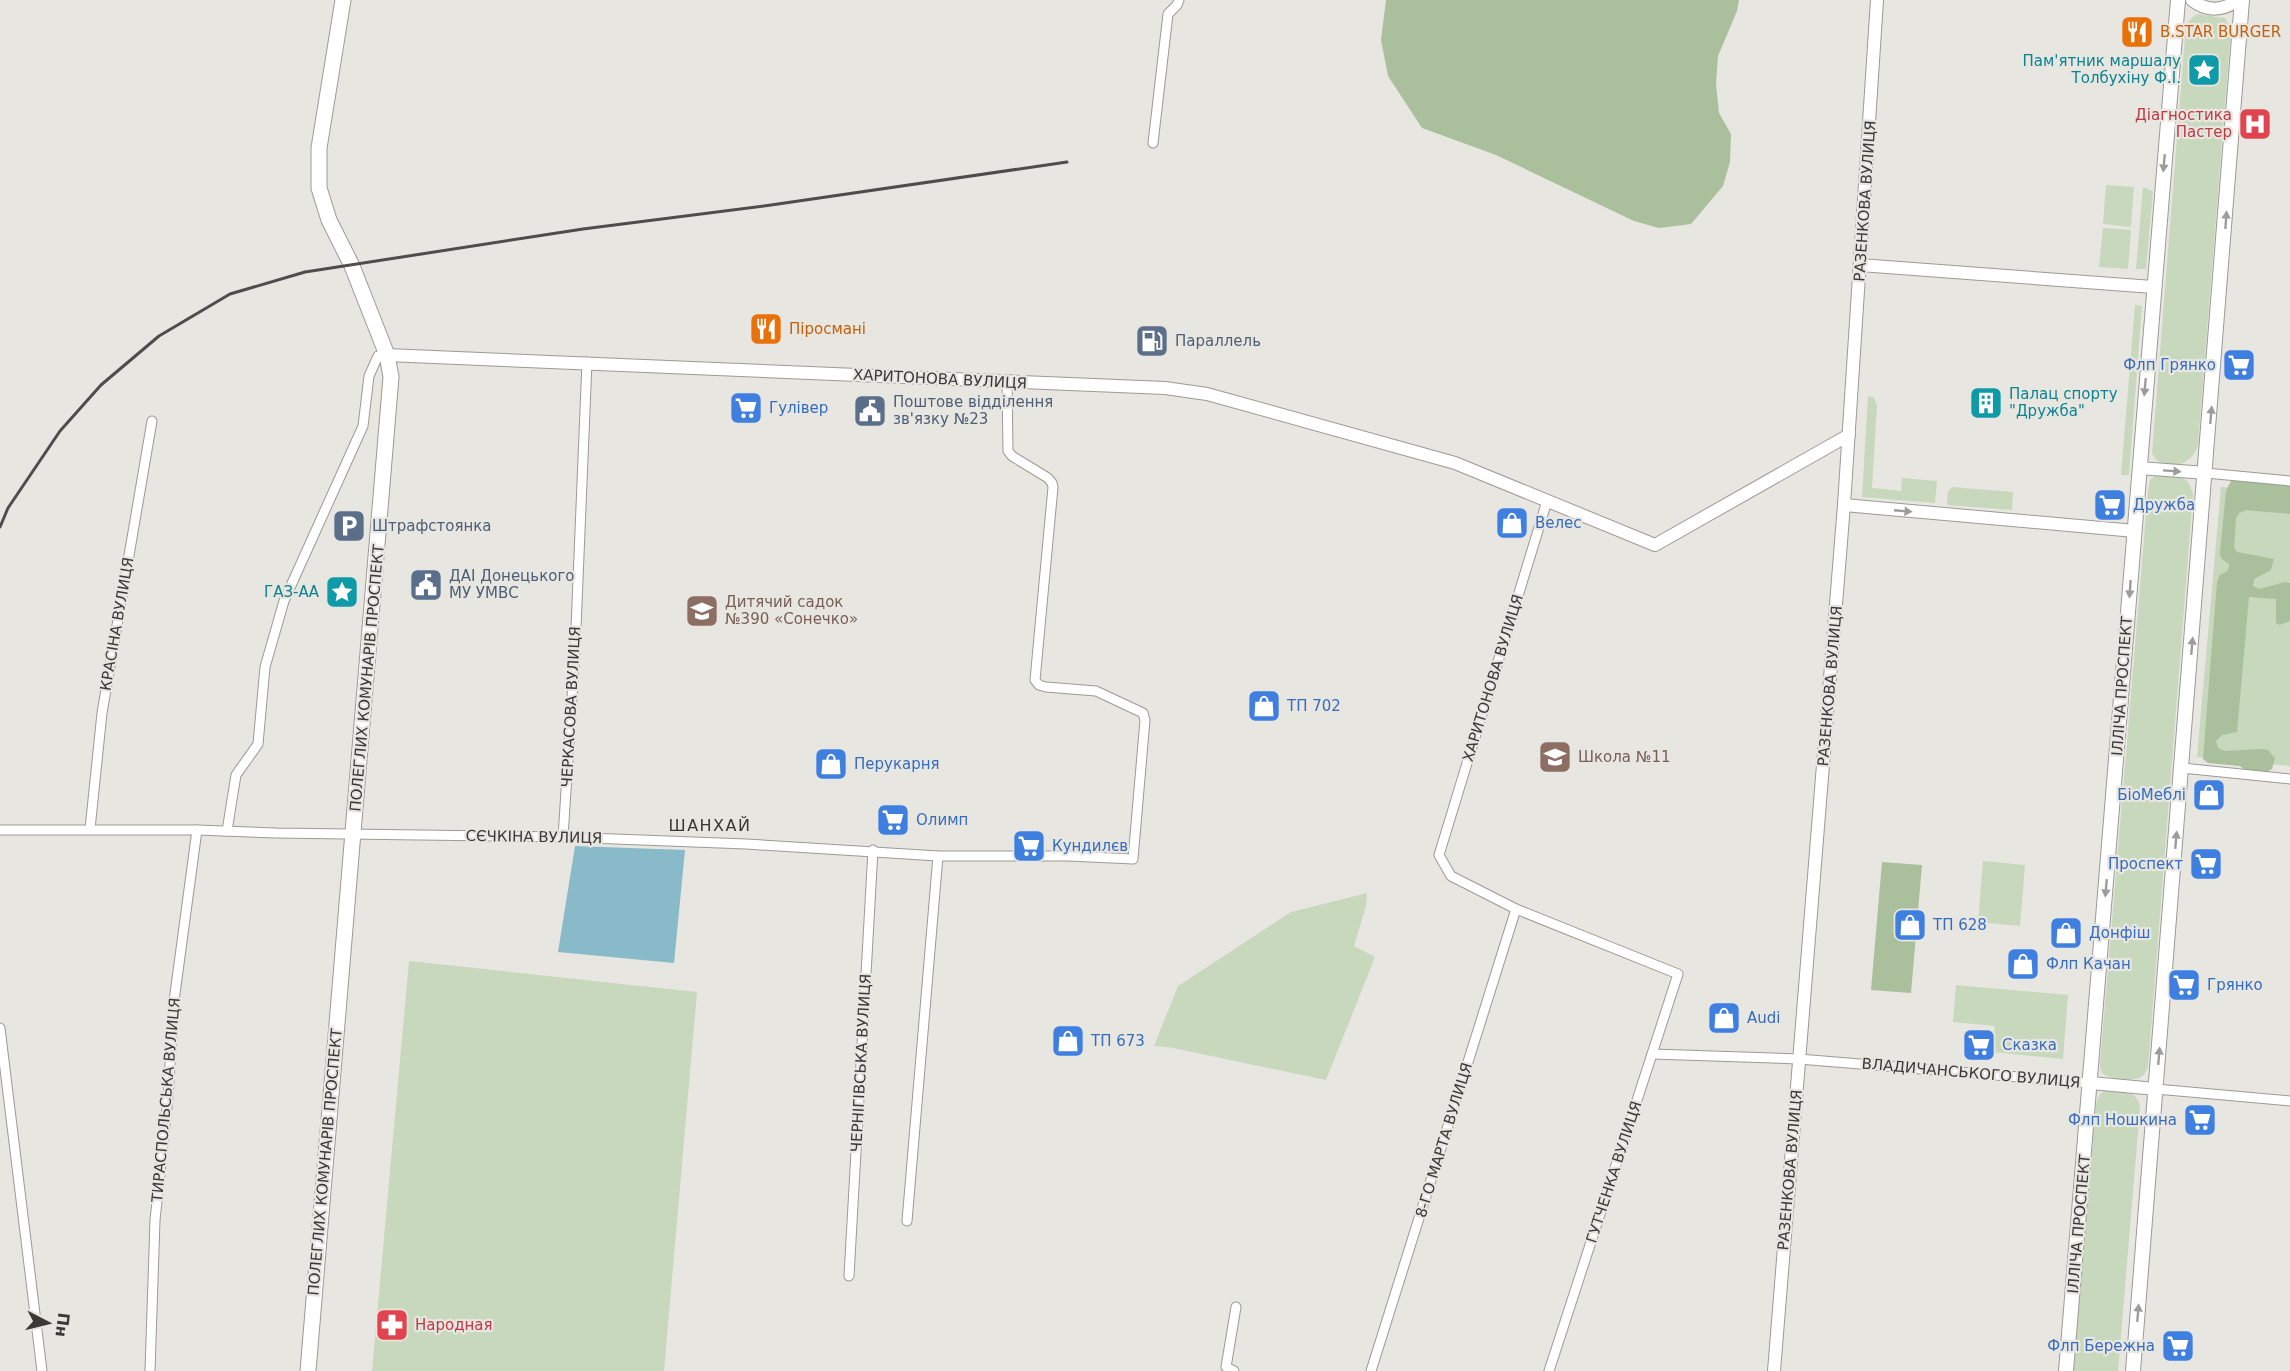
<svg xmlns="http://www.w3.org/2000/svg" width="2290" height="1371" font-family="'DejaVu Sans',sans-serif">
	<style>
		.green { fill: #c7d8bc }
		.forest { fill: #aabf9b }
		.water { fill: #89bac9 }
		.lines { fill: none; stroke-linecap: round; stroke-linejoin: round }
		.minor-casing { stroke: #9c9a96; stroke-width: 11 }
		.tertiary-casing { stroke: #9c9a96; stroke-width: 14 }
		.secondary-casing { stroke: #9c9a96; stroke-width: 16 }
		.primary-casing { stroke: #9c9a96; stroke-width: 17 }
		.minor { stroke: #fff; stroke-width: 9 }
		.tertiary { stroke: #fff; stroke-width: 12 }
		.secondary { stroke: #fff; stroke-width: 14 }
		.primary { stroke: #fff; stroke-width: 15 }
		.rail { stroke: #4e4d4b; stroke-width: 3 }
		.oneway { fill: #9c9c9b }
		.labels { text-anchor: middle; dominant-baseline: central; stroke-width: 4.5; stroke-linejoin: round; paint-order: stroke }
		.food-label { font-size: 15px; fill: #c56008; stroke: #e8e6e1; text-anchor: start }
		.culture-label { font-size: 15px; fill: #0d838f; stroke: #e8e6e1; text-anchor: end }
		.health-label { font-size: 15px; fill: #be3a42; stroke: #e8e6e1; text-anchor: end }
		.street-label { font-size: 15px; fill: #3a3937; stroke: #e8e6e1 }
		.service-label { font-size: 15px; fill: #4e5e75; stroke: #e8e6e1; text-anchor: start }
		.shop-label { font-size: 15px; fill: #366cbe; stroke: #e8e6e1; text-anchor: start }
		.education-label { font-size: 15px; fill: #785e54; stroke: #e8e6e1; text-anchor: start }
		.neighbourhood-label { font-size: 16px; letter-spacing: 1.5px; fill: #373632; stroke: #e8e6e1 }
	</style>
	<rect width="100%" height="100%" fill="#e8e6e1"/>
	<g class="green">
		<path d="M 2198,14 L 2225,18 L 2231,29 L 2198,444 C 2193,470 2157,471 2152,453 L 2186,24 L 2194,16 Z"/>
		<path d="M 2106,185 L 2134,187 L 2131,227 L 2103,224 Z"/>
		<path d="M 2143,187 L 2153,191 L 2146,269 L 2136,269 Z"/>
		<path d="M 2103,228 L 2131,230 L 2128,269 L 2099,267 Z"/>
		<path d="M 2135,305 L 2142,306 L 2129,475 L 2121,475 Z"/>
		<path d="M 1868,396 L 1874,398 L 1877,405 L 1872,488 L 1901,491 L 1902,478 L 1937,481 L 1935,503 L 1862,497 Z"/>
		<path d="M 2156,475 C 2175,476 2188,473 2193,494 L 2148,1067 C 2146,1071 2144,1076 2139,1078 C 2129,1081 2108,1079 2101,1072 L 2100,1064 L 2148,491 L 2150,480 Z"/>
		<path d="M 1952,487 L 2013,492 L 2012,510 L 1947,505 L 1948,491 Z"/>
		<path d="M 2221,487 L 2290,492 L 2290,766 L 2197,757 Z"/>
		<path d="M 1983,861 L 2025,865 L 2020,926 L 1978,922 Z"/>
		<path d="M 1367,893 L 1366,906 L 1354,946 L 1375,957 L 1326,1080 L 1168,1047 L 1154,1046 L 1178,986 L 1291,912 Z"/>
		<path d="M 409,961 L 697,992 L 664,1371 L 372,1371 Z"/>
		<path d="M 1956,985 L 2068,995 L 2063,1059 L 1992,1052 L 1995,1026 L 1953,1022 Z"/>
		<path d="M 2108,1089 C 2122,1091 2138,1090 2140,1108 L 2118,1371 L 2073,1371 L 2096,1104 L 2100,1094 Z"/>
	</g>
	<g class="forest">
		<path d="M 1386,0 L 1739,0 L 1737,11 L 1718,56 L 1716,84 L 1719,113 L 1731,134 L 1730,162 L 1723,186 L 1691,224 L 1659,228 L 1634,221 L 1496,155 L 1422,128 L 1388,76 L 1381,40 Z"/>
		<path d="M 2236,479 L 2290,486 L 2290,514 L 2246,510 L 2239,513 L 2236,518 L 2234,548 L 2237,552 L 2274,559 L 2271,570 L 2254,579 L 2253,586 L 2259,589 L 2285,582 L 2290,583 L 2290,621 L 2279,625 L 2276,623 L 2276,599 L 2249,597 L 2237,732 L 2222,735 L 2216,741 L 2218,748 L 2224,751 L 2262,749 L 2268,750 L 2275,758 L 2272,769 L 2267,772 L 2245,770 L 2240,766 L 2208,763 L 2203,759 L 2217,582 L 2219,576 C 2224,572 2230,573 2229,564 L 2221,558 L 2220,552 L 2226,491 L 2231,481 Z"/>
		<path d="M 1882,862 L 1922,865 L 1911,993 L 1871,990 Z"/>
	</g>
	<path class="water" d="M 575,846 L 685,850 L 674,963 L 558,952 Z"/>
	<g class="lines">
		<g class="minor-casing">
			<g id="minor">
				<path d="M 1153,143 L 1168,14 L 1177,5 L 1179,0"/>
				<path d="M 2206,473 L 2290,481"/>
				<path d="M 1547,501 L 1439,855 L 1451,876 L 1516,909 L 1678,974 L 1549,1371"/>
				<path d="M 2182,768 L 2290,779"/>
				<path d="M 90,829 L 102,713 L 152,421"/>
				<path d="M 0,830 L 197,830 L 276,833 L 563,837 L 746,844 L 938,856 L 1068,856 L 1133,859 L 1145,720 L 1143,713 L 1096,691 L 1046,687 L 1039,685 L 1035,680 L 1053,487 L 1052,483 L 1048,478 L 1012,456 L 1008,451 L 1007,382"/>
				<path d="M 227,831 L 236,775 L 258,744 L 265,667 L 284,601 L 363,426 L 369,376 L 378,356 L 387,355"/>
				<path d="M 563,837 L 575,652 L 587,362"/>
				<path d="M 0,1028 L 42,1371"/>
				<path d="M 1652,1054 L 1799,1059 L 2091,1083"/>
				<path d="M 2156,1089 L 2290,1101"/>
				<path d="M 907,1221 L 938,856"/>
				<path d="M 849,1276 L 873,850"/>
				<path d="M 150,1371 L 155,1220 L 168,1097 L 174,1001 L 197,830"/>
				<path d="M 1234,1371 L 1226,1367 L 1236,1307"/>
				<path d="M 1371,1371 L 1516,909"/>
			</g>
		</g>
		<g class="tertiary-casing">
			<g id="tertiary">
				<path d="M 2192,0 C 2207,12 2223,11 2238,0"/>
				<path d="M 1860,265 L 2153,287"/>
				<path d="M 387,355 L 1165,388 L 1207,394 L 1455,463 L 1655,545 L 1849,435"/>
				<path d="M 2139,468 L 2206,473"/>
				<path d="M 1844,505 L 2135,531"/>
				<path d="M 2091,1083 L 2156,1089"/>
				<path d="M 1774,1371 L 1844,505 L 1877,0"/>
			</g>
		</g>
		<g class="secondary-casing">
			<g id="secondary">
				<path d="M 2066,1371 L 2178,0"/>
				<path d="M 2133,1371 L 2242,0"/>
			</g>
		</g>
		<g class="primary-casing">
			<path id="primary" d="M 308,1371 L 391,377 L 387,355 L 352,266 L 329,220 L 319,188 L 319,148 L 343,0"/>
		</g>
		<use href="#minor" class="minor"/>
		<use href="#tertiary" class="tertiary"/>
		<use href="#secondary" class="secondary"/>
		<use href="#primary" class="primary"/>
		<path class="rail" d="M 0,527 L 8,508 L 60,431 L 101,385 L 159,336 L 230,294 L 305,272 L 583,229 L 771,205 L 1067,162"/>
	</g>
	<defs><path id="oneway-solid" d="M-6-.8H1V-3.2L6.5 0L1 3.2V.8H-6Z" transform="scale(1.5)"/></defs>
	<g class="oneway">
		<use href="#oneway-solid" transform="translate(2164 163) rotate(95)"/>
		<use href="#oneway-solid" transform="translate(2226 220) rotate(-86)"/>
		<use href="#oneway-solid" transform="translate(2145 387) rotate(95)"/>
		<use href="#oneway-solid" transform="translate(2211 415) rotate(-85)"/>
		<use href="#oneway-solid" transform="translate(2172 471) rotate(4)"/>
		<use href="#oneway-solid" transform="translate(1903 511) rotate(5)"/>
		<use href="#oneway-solid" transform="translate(2130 589) rotate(94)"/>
		<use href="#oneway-solid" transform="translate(2192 646) rotate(-85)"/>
		<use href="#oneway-solid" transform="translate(2176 840) rotate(-85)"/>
		<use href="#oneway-solid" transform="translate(2106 888) rotate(95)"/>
		<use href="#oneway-solid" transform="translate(2159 1056) rotate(-85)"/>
		<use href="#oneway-solid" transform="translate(2138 1313) rotate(-85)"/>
	</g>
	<defs>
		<g id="restaurant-square" transform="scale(1.725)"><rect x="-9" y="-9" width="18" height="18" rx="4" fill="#e8710a" stroke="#e8e6e1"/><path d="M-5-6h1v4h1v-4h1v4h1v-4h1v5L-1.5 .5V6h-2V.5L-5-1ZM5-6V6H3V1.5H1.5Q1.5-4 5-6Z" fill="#fff"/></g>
		<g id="sight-square" transform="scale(1.725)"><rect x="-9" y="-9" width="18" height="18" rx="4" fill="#0f9aa8" stroke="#e8e6e1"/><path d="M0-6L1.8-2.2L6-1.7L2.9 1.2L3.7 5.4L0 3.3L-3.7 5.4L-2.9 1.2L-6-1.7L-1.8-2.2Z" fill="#fff"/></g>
		<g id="hospital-square" transform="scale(1.725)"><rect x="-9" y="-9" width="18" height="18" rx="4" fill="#e0444e" stroke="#e8e6e1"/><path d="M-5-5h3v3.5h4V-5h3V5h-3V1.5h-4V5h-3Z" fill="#fff"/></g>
		<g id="fuel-square" transform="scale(1.725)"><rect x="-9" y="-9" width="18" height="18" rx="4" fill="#5c6f8a" stroke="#e8e6e1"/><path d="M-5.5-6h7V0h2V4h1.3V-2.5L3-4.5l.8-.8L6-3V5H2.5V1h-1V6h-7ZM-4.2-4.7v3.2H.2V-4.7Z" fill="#fff"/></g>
		<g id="supermarket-square" transform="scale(1.725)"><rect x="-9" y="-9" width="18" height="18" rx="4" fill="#3f7fe0" stroke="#e8e6e1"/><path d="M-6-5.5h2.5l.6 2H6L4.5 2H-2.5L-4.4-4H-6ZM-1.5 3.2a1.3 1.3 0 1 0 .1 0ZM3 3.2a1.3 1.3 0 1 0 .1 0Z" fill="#fff"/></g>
		<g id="building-square" transform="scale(1.725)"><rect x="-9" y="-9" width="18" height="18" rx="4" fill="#0f9aa8" stroke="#e8e6e1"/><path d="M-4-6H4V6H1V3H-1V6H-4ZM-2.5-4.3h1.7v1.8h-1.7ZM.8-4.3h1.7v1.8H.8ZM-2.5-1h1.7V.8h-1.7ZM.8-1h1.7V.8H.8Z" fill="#fff"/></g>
		<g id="civic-square" transform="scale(1.725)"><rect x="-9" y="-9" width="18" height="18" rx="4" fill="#5c6f8a" stroke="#e8e6e1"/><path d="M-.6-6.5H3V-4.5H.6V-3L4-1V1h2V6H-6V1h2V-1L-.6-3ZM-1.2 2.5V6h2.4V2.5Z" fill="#fff"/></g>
		<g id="shop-square" transform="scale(1.725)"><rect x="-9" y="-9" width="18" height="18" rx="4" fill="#3f7fe0" stroke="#e8e6e1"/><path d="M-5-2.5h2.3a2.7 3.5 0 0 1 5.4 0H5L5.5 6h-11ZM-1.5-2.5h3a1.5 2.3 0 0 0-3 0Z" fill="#fff"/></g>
		<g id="parking-square" transform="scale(1.725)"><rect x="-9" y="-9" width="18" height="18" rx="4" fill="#5c6f8a" stroke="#e8e6e1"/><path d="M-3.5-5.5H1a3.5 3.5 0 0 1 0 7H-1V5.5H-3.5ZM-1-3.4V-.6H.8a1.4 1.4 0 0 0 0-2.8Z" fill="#fff"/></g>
		<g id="school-square" transform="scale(1.725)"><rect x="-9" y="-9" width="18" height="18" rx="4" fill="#8d6e63" stroke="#e8e6e1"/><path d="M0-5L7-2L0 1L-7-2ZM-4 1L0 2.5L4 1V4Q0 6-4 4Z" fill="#fff"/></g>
		<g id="pharmacy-square" transform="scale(1.725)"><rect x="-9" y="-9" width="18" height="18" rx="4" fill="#e0444e" stroke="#e8e6e1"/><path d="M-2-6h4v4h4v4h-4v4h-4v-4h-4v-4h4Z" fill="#fff"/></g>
	</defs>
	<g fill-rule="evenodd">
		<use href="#restaurant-square" x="2137" y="32"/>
		<use href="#sight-square" x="2204" y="70"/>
		<use href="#hospital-square" x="2255" y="124"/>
		<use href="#restaurant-square" x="766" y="329"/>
		<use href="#fuel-square" x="1152" y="341"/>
		<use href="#supermarket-square" x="2239" y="365"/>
		<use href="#building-square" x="1986" y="403"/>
		<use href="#supermarket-square" x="746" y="408"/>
		<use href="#civic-square" x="870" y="411"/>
		<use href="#supermarket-square" x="2110" y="505"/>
		<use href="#shop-square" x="1512" y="523"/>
		<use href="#parking-square" x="349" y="526"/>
		<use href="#civic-square" x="426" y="585"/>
		<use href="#sight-square" x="342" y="592"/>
		<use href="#school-square" x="702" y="611"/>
		<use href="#shop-square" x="1264" y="706"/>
		<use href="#school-square" x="1555" y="757"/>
		<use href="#shop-square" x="831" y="764"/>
		<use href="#shop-square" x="2209" y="795"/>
		<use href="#supermarket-square" x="893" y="820"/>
		<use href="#supermarket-square" x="1029" y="846"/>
		<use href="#supermarket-square" x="2206" y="864"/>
		<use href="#shop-square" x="1910" y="925"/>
		<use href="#shop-square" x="2066" y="933"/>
		<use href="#shop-square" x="2023" y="964"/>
		<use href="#supermarket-square" x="2184" y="985"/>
		<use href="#shop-square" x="1724" y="1018"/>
		<use href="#shop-square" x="1068" y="1041"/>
		<use href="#supermarket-square" x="1979" y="1045"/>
		<use href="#supermarket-square" x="2200" y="1120"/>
		<use href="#pharmacy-square" x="392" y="1325"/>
		<use href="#supermarket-square" x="2178" y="1346"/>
	</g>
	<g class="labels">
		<g class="food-label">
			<text x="2160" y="32">B.STAR BURGER</text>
			<text x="789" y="329">Піросмані</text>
		</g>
		<g class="culture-label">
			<text x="2181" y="61">Пам'ятник маршалу<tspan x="2181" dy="17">Толбухіну Ф.І.</tspan></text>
			<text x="2009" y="394" text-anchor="start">Палац спорту<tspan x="2009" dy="17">"Дружба"</tspan></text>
			<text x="319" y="592">ГАЗ-АА</text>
		</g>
		<g class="health-label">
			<text x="2232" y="115">Діагностика<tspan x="2232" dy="17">Пастер</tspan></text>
			<text x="415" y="1325" text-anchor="start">Народная</text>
		</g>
		<g class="street-label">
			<text transform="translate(1865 201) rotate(-86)">РАЗЕНКОВА ВУЛИЦЯ</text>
			<text transform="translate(940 379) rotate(3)">ХАРИТОНОВА ВУЛИЦЯ</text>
			<text transform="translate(117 624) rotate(-80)">КРАСІНА ВУЛИЦЯ</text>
			<text transform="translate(367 678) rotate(-85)">ПОЛЕГЛИХ КОМУНАРІВ ПРОСПЕКТ</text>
			<text transform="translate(1493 678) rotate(-73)">ХАРИТОНОВА ВУЛИЦЯ</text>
			<text transform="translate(1830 686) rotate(-85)">РАЗЕНКОВА ВУЛИЦЯ</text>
			<text transform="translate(2122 686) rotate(-86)">ІЛЛІЧА ПРОСПЕКТ</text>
			<text transform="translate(571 707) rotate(-87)">ЧЕРКАСОВА ВУЛИЦЯ</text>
			<text transform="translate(534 837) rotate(1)">СЄЧКІНА ВУЛИЦЯ</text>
			<text transform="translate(861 1063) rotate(-87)">ЧЕРНІГІВСЬКА ВУЛИЦЯ</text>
			<text transform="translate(1971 1073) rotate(5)">ВЛАДИЧАНСЬКОГО ВУЛИЦЯ</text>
			<text transform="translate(166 1100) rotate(-85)">ТИРАСПОЛЬСЬКА ВУЛИЦЯ</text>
			<text transform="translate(1444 1140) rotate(-73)">8-ГО МАРТА ВУЛИЦЯ</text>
			<text transform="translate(325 1162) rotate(-85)">ПОЛЕГЛИХ КОМУНАРІВ ПРОСПЕКТ</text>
			<text transform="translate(1790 1170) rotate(-85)">РАЗЕНКОВА ВУЛИЦЯ</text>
			<text transform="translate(1614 1172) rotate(-72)">ГУТЧЕНКА ВУЛИЦЯ</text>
			<text transform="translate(2079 1224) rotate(-85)">ІЛЛІЧА ПРОСПЕКТ</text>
		</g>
		<g class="service-label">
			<text x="1175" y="341">Параллель</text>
			<text x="893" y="402">Поштове відділення<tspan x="893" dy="17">зв'язку №23</tspan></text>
			<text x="372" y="526">Штрафстоянка</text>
			<text x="449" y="576">ДАІ Донецького<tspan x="449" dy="17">МУ УМВС</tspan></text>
		</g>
		<g class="shop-label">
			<text x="2216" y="365" text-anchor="end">Флп Грянко</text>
			<text x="769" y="408">Гулівер</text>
			<text x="2133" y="505">Дружба</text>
			<text x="1535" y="523">Велес</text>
			<text x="1287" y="706">ТП 702</text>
			<text x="854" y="764">Перукарня</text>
			<text x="2186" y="795" text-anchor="end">БіоМеблі</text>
			<text x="916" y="820">Олимп</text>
			<text x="1052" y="846">Кундилєв</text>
			<text x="2183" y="864" text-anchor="end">Проспект</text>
			<text x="1933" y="925">ТП 628</text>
			<text x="2089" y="933">Донфіш</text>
			<text x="2046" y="964">Флп Качан</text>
			<text x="2207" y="985">Грянко</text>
			<text x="1747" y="1018">Audi</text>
			<text x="1091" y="1041">ТП 673</text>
			<text x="2002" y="1045">Сказка</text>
			<text x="2177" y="1120" text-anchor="end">Флп Ношкина</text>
			<text x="2155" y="1346" text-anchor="end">Флп Бережна</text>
		</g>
		<g class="education-label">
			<text x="725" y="602">Дитячий садок<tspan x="725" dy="17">№390 «Сонечко»</tspan></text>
			<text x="1578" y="757">Школа №11</text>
		</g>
		<g class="neighbourhood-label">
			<text x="710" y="825">ШАНХАЙ</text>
		</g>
	</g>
	<g transform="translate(48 1323) rotate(97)" stroke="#e8e6e1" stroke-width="4.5" paint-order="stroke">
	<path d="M0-4.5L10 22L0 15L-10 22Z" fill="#3a3937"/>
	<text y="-9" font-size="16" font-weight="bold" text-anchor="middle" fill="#3a3937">Пн</text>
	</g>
</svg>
